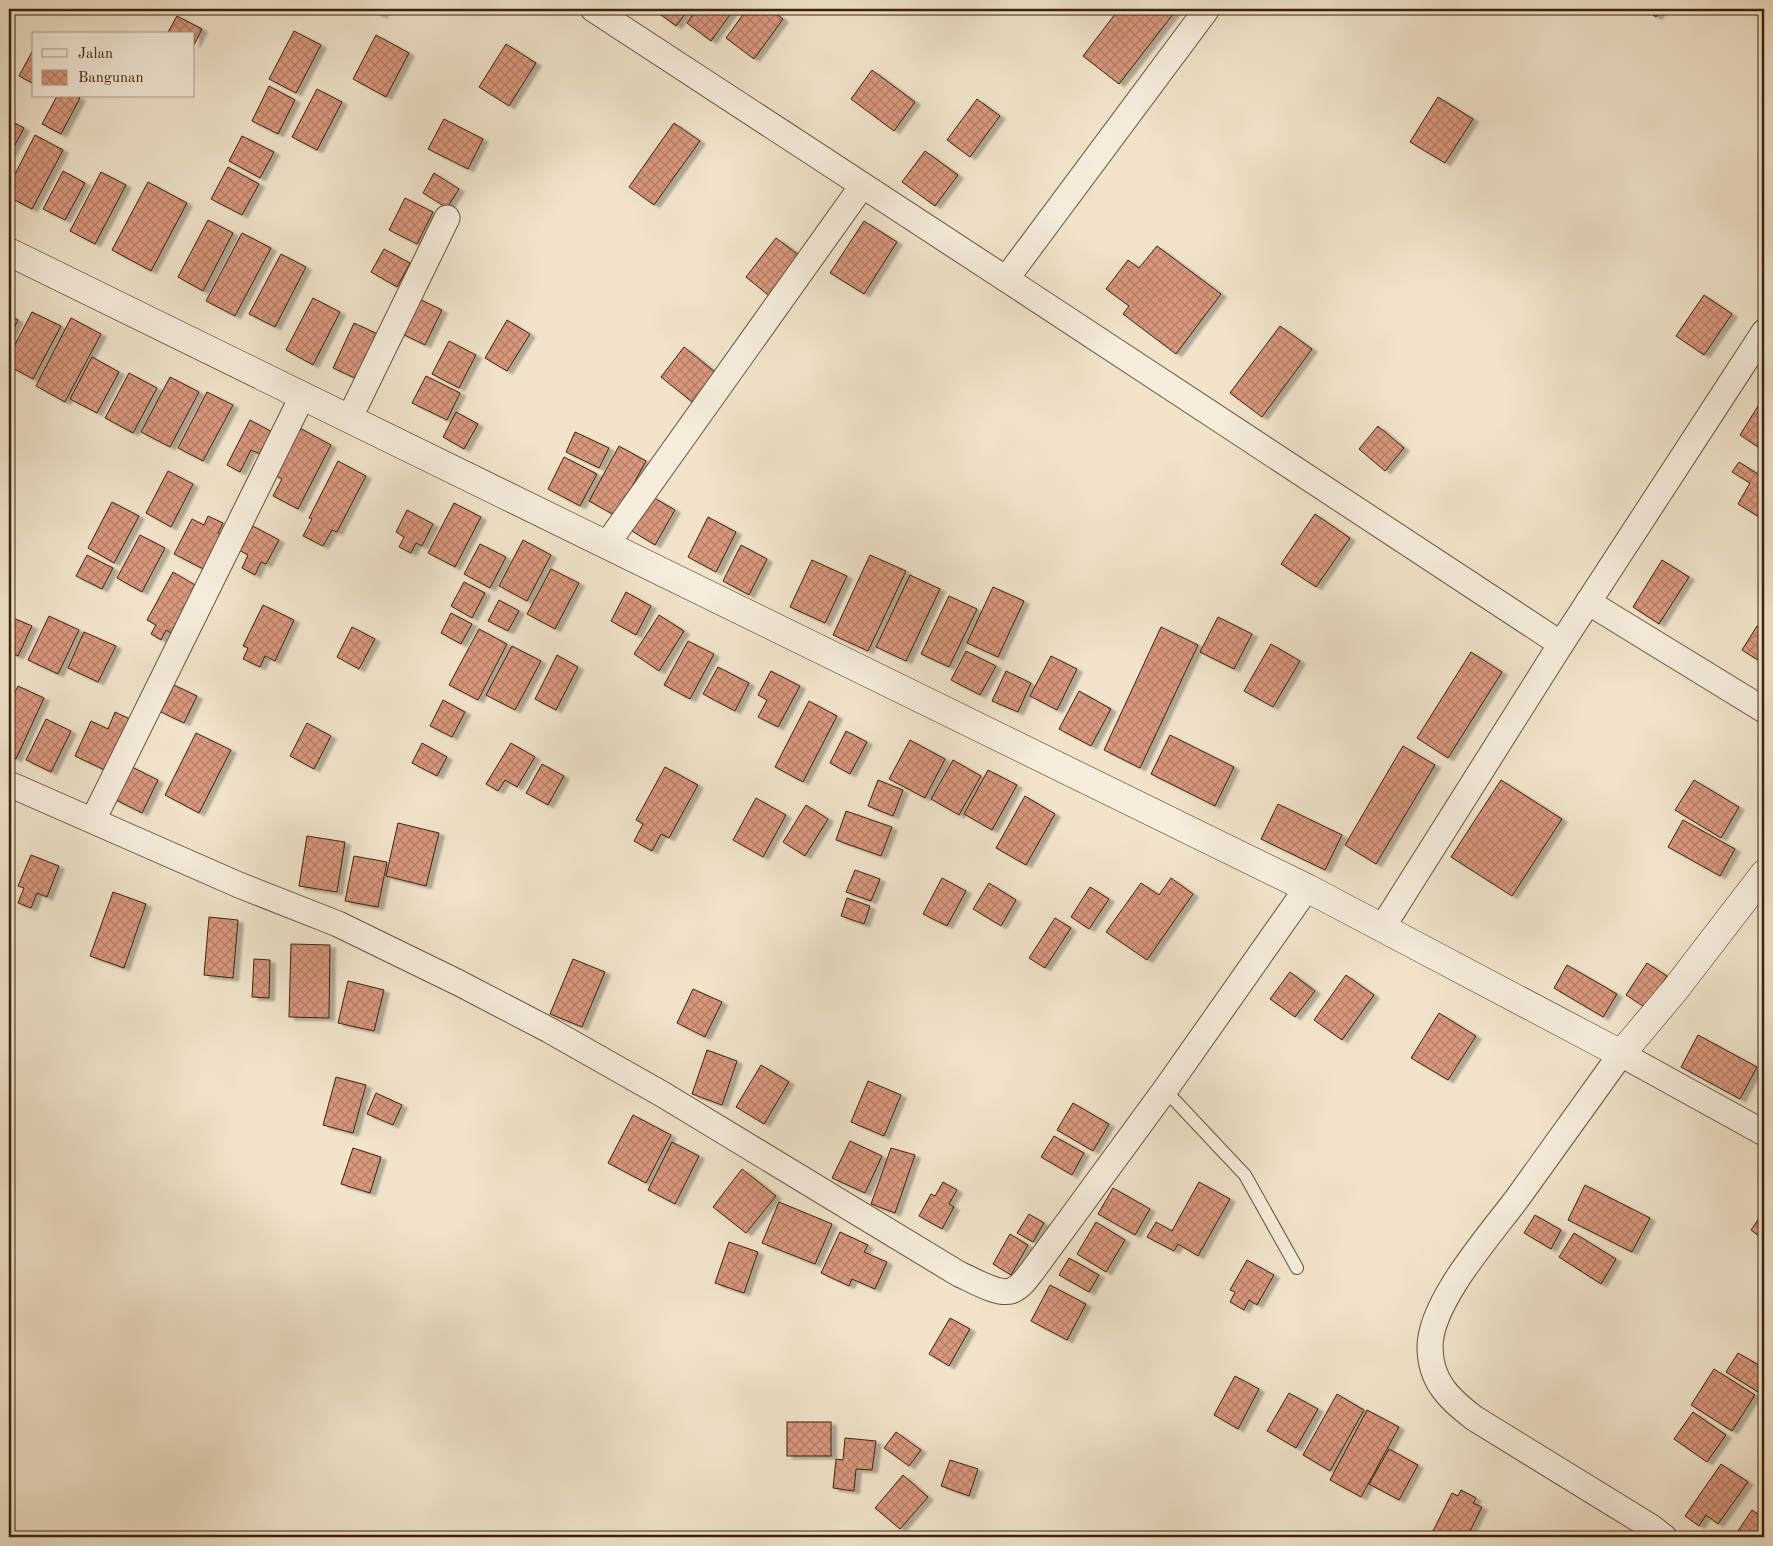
<svg xmlns="http://www.w3.org/2000/svg" width="1773" height="1546" font-family="'Old Standard TT',serif">
	<style>
		.building { fill: url(#building-cross-hatch); stroke: #3b2208; filter: url(#shadow) }
		.lines { fill: none; stroke-linecap: round; stroke-linejoin: round }
		.lane-casing { stroke: #685239; stroke-width: 14 }
		.street-casing { stroke: #685239; stroke-width: 27 }
		.secondary-casing { stroke: #3b2208; stroke-width: 29 }
		.lane { stroke: #f6eddd; stroke-width: 12 }
		.street { stroke: #f6eddd; stroke-width: 25 }
		.secondary { stroke: #f6eddd; stroke-width: 28 }
	</style>
	<defs>
		<pattern id="building-cross-hatch" width="8" height="8" patternUnits="userSpaceOnUse" patternTransform="scale(1.25)"><rect width="8" height="8" fill="#da987e"/><path d="M0 0l8 8M0 8l8-8" fill="none" stroke="#b27c65"/></pattern>
		<filter id="shadow"><feDropShadow dx="5.5" dy="3" stdDeviation="1" flood-color="#0004"/></filter>
	</defs>
	<rect width="100%" height="100%" fill="#f1e4cb"/>
	<filter id="stains"><feTurbulence type="fractalNoise" baseFrequency=".004" numOctaves="4"/><feColorMatrix values="0 0 0 0 .2 0 0 0 0 .09 0 0 0 0 .02 0 0 0 .5 -.17"/></filter>
	<radialGradient id="worn" r=".72"><stop offset=".6" stop-color="#630" stop-opacity="0"/><stop offset="1" stop-color="#630" stop-opacity=".3"/></radialGradient>
	<g class="building">
		<path d="M 369,9 L 385,9 L 381,15 Z"/>
		<path d="M 653,9 L 689,9 L 676,26 Z"/>
		<path d="M 697,9 L 734,9 L 711,41 L 687,23 Z"/>
		<path d="M 747,9 L 769,9 L 783,19 L 754,59 L 726,38 Z"/>
		<path d="M 1119,9 L 1177,9 L 1119,84 L 1083,56 Z"/>
		<path d="M 1645,9 L 1662,9 L 1656,17 Z"/>
		<path d="M 177,16 L 202,29 L 194,45 L 194,34 L 167,34 Z"/>
		<path d="M 294,31 L 321,45 L 296,93 L 269,79 Z"/>
		<path d="M 376,35 L 409,53 L 386,97 L 353,79 Z"/>
		<path d="M 506,44 L 536,63 L 509,106 L 479,87 Z"/>
		<path d="M 34,48 L 34,84 L 19,76 Z"/>
		<path d="M 872,70 L 915,102 L 894,131 L 851,99 Z"/>
		<path d="M 269,86 L 295,100 L 278,134 L 252,121 Z"/>
		<path d="M 317,89 L 342,102 L 317,150 L 292,137 Z"/>
		<path d="M 57,96 L 76,96 L 80,98 L 61,134 L 42,124 Z"/>
		<path d="M 1438,97 L 1473,119 L 1445,163 L 1410,142 Z"/>
		<path d="M 977,99 L 1000,116 L 970,157 L 947,140 Z"/>
		<path d="M 444,119 L 483,139 L 468,169 L 428,149 Z"/>
		<path d="M 9,120 L 24,128 L 9,156 Z"/>
		<path d="M 674,123 L 700,141 L 654,205 L 629,187 Z"/>
		<path d="M 35,135 L 63,150 L 32,209 L 9,197 L 9,186 Z"/>
		<path d="M 242,136 L 274,152 L 260,178 L 229,161 Z"/>
		<path d="M 925,151 L 958,175 L 935,206 L 902,182 Z"/>
		<path d="M 228,167 L 259,184 L 242,215 L 211,199 Z"/>
		<path d="M 63,171 L 85,183 L 65,220 L 43,209 Z"/>
		<path d="M 101,172 L 126,185 L 95,244 L 70,231 Z"/>
		<path d="M 434,173 L 459,189 L 447,208 L 423,193 Z"/>
		<path d="M 148,182 L 187,203 L 151,271 L 112,250 Z"/>
		<path d="M 405,198 L 433,212 L 417,244 L 389,230 Z"/>
		<path d="M 1764,204 L 1764,220 L 1758,216 Z"/>
		<path d="M 208,220 L 233,233 L 203,291 L 178,277 Z"/>
		<path d="M 864,221 L 897,242 L 864,294 L 830,273 Z"/>
		<path d="M 242,233 L 271,248 L 235,316 L 206,301 Z"/>
		<path d="M 776,238 L 803,258 L 772,298 L 746,277 Z"/>
		<path d="M 1157,246 L 1221,294 L 1176,354 L 1123,314 L 1129,306 L 1106,289 L 1128,260 L 1139,268 Z"/>
		<path d="M 384,249 L 410,263 L 397,287 L 371,272 Z"/>
		<path d="M 281,254 L 306,267 L 275,327 L 249,314 Z"/>
		<path d="M 1704,295 L 1732,314 L 1704,355 L 1676,336 Z"/>
		<path d="M 415,297 L 442,310 L 425,345 L 398,332 Z"/>
		<path d="M 313,298 L 340,312 L 313,365 L 286,350 Z"/>
		<path d="M 32,312 L 61,326 L 33,379 L 9,366 L 9,356 Z"/>
		<path d="M 9,315 L 18,320 L 9,338 Z"/>
		<path d="M 71,318 L 101,334 L 65,402 L 36,386 Z"/>
		<path d="M 507,320 L 530,334 L 507,371 L 485,358 Z"/>
		<path d="M 354,323 L 380,335 L 359,380 L 333,368 Z"/>
		<path d="M 1280,326 L 1312,349 L 1262,417 L 1230,393 Z"/>
		<path d="M 449,341 L 476,355 L 459,388 L 432,374 Z"/>
		<path d="M 684,347 L 715,372 L 692,402 L 661,377 Z"/>
		<path d="M 92,357 L 119,372 L 97,413 L 70,399 Z"/>
		<path d="M 129,373 L 157,388 L 133,433 L 105,418 Z"/>
		<path d="M 426,376 L 460,393 L 447,420 L 412,403 Z"/>
		<path d="M 170,377 L 199,392 L 170,447 L 141,432 Z"/>
		<path d="M 207,392 L 233,405 L 203,461 L 178,448 Z"/>
		<path d="M 1763,398 L 1764,399 L 1764,451 L 1740,435 Z"/>
		<path d="M 456,412 L 478,424 L 464,449 L 443,437 Z"/>
		<path d="M 250,420 L 276,434 L 265,456 L 251,450 L 240,472 L 227,465 Z"/>
		<path d="M 296,426 L 331,445 L 298,509 L 273,496 L 282,479 L 271,473 Z"/>
		<path d="M 1378,426 L 1404,448 L 1385,471 L 1359,449 Z"/>
		<path d="M 575,432 L 609,448 L 599,468 L 566,452 Z"/>
		<path d="M 619,446 L 646,461 L 616,516 L 589,501 Z"/>
		<path d="M 564,457 L 597,474 L 580,506 L 548,489 Z"/>
		<path d="M 338,461 L 366,476 L 337,532 L 332,530 L 323,546 L 303,536 L 312,519 L 309,518 Z"/>
		<path d="M 1739,462 L 1764,478 L 1764,520 L 1738,504 L 1750,483 L 1732,472 Z"/>
		<path d="M 168,471 L 193,484 L 171,527 L 146,513 Z"/>
		<path d="M 651,496 L 675,510 L 655,545 L 632,531 Z"/>
		<path d="M 112,502 L 139,516 L 114,563 L 88,548 Z"/>
		<path d="M 454,503 L 481,517 L 455,567 L 428,553 Z"/>
		<path d="M 407,510 L 433,524 L 422,546 L 416,543 L 411,553 L 399,547 L 404,537 L 396,532 Z"/>
		<path d="M 1315,514 L 1350,538 L 1316,587 L 1281,564 Z"/>
		<path d="M 208,516 L 223,523 L 218,533 L 229,538 L 211,573 L 174,554 L 192,519 L 204,525 Z"/>
		<path d="M 708,517 L 736,532 L 716,572 L 688,557 Z"/>
		<path d="M 251,525 L 279,540 L 266,564 L 261,562 L 255,575 L 242,568 L 248,555 L 239,550 Z"/>
		<path d="M 140,535 L 165,548 L 142,592 L 117,578 Z"/>
		<path d="M 523,540 L 551,555 L 527,601 L 499,586 Z"/>
		<path d="M 480,544 L 506,557 L 490,588 L 464,574 Z"/>
		<path d="M 741,545 L 767,559 L 749,595 L 723,581 Z"/>
		<path d="M 87,555 L 113,568 L 102,589 L 76,576 Z"/>
		<path d="M 870,555 L 906,571 L 868,651 L 833,635 Z"/>
		<path d="M 812,560 L 847,576 L 825,623 L 790,607 Z"/>
		<path d="M 1662,560 L 1689,577 L 1659,624 L 1633,607 Z"/>
		<path d="M 551,569 L 579,583 L 555,629 L 527,614 Z"/>
		<path d="M 173,572 L 200,588 L 174,635 L 166,630 L 161,640 L 151,634 L 156,625 L 147,620 Z"/>
		<path d="M 910,575 L 940,589 L 906,661 L 876,647 Z"/>
		<path d="M 464,582 L 485,593 L 472,618 L 451,606 Z"/>
		<path d="M 993,587 L 1024,601 L 998,657 L 967,643 Z"/>
		<path d="M 626,592 L 651,606 L 636,635 L 611,621 Z"/>
		<path d="M 949,596 L 977,609 L 949,667 L 921,654 Z"/>
		<path d="M 499,600 L 519,611 L 508,631 L 488,621 Z"/>
		<path d="M 263,605 L 294,620 L 275,661 L 265,656 L 260,667 L 243,659 L 248,648 L 243,646 Z"/>
		<path d="M 451,613 L 472,624 L 461,644 L 441,633 Z"/>
		<path d="M 659,615 L 684,631 L 659,671 L 634,654 Z"/>
		<path d="M 49,616 L 79,630 L 58,674 L 28,660 Z"/>
		<path d="M 11,617 L 32,626 L 18,656 L 9,652 L 9,623 Z"/>
		<path d="M 1218,617 L 1252,634 L 1234,669 L 1200,652 Z"/>
		<path d="M 1757,626 L 1764,630 L 1764,664 L 1742,650 Z"/>
		<path d="M 352,627 L 375,639 L 359,669 L 337,657 Z"/>
		<path d="M 1161,627 L 1198,645 L 1140,768 L 1104,750 Z"/>
		<path d="M 479,629 L 507,644 L 478,700 L 449,685 Z"/>
		<path d="M 84,632 L 116,646 L 98,682 L 68,668 Z"/>
		<path d="M 688,641 L 714,654 L 690,699 L 664,685 Z"/>
		<path d="M 1271,644 L 1300,661 L 1273,707 L 1244,691 Z"/>
		<path d="M 512,646 L 541,661 L 515,710 L 486,695 Z"/>
		<path d="M 966,651 L 996,666 L 980,695 L 951,680 Z"/>
		<path d="M 1471,652 L 1502,672 L 1448,758 L 1417,738 Z"/>
		<path d="M 557,655 L 578,667 L 556,710 L 535,699 Z"/>
		<path d="M 1051,656 L 1077,669 L 1057,710 L 1030,696 Z"/>
		<path d="M 718,667 L 749,683 L 735,711 L 703,694 Z"/>
		<path d="M 771,671 L 800,686 L 778,727 L 758,717 L 767,700 L 758,695 Z"/>
		<path d="M 1006,671 L 1031,683 L 1018,712 L 992,701 Z"/>
		<path d="M 174,685 L 197,696 L 184,723 L 161,712 Z"/>
		<path d="M 18,686 L 44,698 L 16,759 L 9,755 L 9,705 Z"/>
		<path d="M 1079,691 L 1111,709 L 1091,746 L 1059,729 Z"/>
		<path d="M 443,700 L 465,712 L 452,737 L 430,726 Z"/>
		<path d="M 809,701 L 837,716 L 803,782 L 775,767 Z"/>
		<path d="M 115,712 L 134,721 L 111,773 L 75,756 L 91,721 L 108,729 Z"/>
		<path d="M 46,719 L 71,731 L 51,772 L 26,760 Z"/>
		<path d="M 307,723 L 331,736 L 314,769 L 290,756 Z"/>
		<path d="M 846,731 L 867,742 L 850,774 L 830,763 Z"/>
		<path d="M 196,733 L 231,750 L 199,813 L 165,795 Z"/>
		<path d="M 1170,735 L 1234,767 L 1215,806 L 1151,774 Z"/>
		<path d="M 910,740 L 945,759 L 925,798 L 889,779 Z"/>
		<path d="M 422,743 L 447,757 L 437,776 L 412,763 Z"/>
		<path d="M 511,743 L 535,757 L 517,787 L 505,780 L 498,791 L 486,784 Z"/>
		<path d="M 1403,746 L 1435,765 L 1376,864 L 1345,845 Z"/>
		<path d="M 953,760 L 981,776 L 959,815 L 931,799 Z"/>
		<path d="M 542,764 L 564,776 L 548,805 L 526,793 Z"/>
		<path d="M 128,765 L 158,780 L 142,813 L 112,798 Z"/>
		<path d="M 665,767 L 698,785 L 669,838 L 661,834 L 652,851 L 634,841 L 643,824 L 636,820 Z"/>
		<path d="M 988,770 L 1017,785 L 992,830 L 964,814 Z"/>
		<path d="M 878,780 L 903,790 L 893,816 L 868,806 Z"/>
		<path d="M 1501,780 L 1562,819 L 1512,896 L 1451,857 Z"/>
		<path d="M 1694,780 L 1739,807 L 1721,838 L 1675,810 Z"/>
		<path d="M 1025,796 L 1055,814 L 1026,865 L 996,848 Z"/>
		<path d="M 756,798 L 786,815 L 763,857 L 733,840 Z"/>
		<path d="M 1278,804 L 1342,835 L 1325,870 L 1261,839 Z"/>
		<path d="M 806,805 L 828,819 L 805,856 L 783,842 Z"/>
		<path d="M 846,811 L 892,827 L 881,856 L 836,840 Z"/>
		<path d="M 1683,820 L 1735,849 L 1720,876 L 1668,847 Z"/>
		<path d="M 398,823 L 439,833 L 426,886 L 386,876 Z"/>
		<path d="M 307,836 L 345,842 L 337,892 L 299,886 Z"/>
		<path d="M 31,855 L 59,866 L 47,897 L 37,893 L 31,908 L 18,903 L 24,888 L 18,886 Z"/>
		<path d="M 354,856 L 387,862 L 378,907 L 345,901 Z"/>
		<path d="M 855,870 L 880,879 L 871,901 L 846,892 Z"/>
		<path d="M 942,878 L 966,891 L 947,926 L 923,914 Z"/>
		<path d="M 1171,878 L 1193,894 L 1147,960 L 1106,932 L 1141,883 L 1159,895 Z"/>
		<path d="M 989,883 L 1016,900 L 1001,926 L 973,909 Z"/>
		<path d="M 1090,887 L 1109,899 L 1089,929 L 1071,917 Z"/>
		<path d="M 113,892 L 146,904 L 124,968 L 90,956 Z"/>
		<path d="M 847,898 L 870,906 L 864,924 L 841,916 Z"/>
		<path d="M 209,917 L 238,920 L 233,978 L 204,975 Z"/>
		<path d="M 1055,918 L 1071,928 L 1045,968 L 1029,958 Z"/>
		<path d="M 291,944 L 330,945 L 329,1018 L 289,1017 Z"/>
		<path d="M 254,959 L 270,960 L 269,998 L 252,997 Z"/>
		<path d="M 573,959 L 605,972 L 582,1027 L 550,1014 Z"/>
		<path d="M 1647,963 L 1667,976 L 1646,1008 L 1626,995 Z"/>
		<path d="M 1567,965 L 1617,994 L 1603,1017 L 1554,988 Z"/>
		<path d="M 1290,972 L 1315,991 L 1295,1017 L 1270,999 Z"/>
		<path d="M 1346,975 L 1374,995 L 1342,1040 L 1314,1020 Z"/>
		<path d="M 348,981 L 384,990 L 374,1031 L 338,1023 Z"/>
		<path d="M 693,989 L 722,1002 L 705,1037 L 677,1023 Z"/>
		<path d="M 1439,1013 L 1476,1036 L 1448,1080 L 1411,1058 Z"/>
		<path d="M 1698,1035 L 1757,1067 L 1740,1099 L 1681,1067 Z"/>
		<path d="M 707,1050 L 737,1061 L 722,1105 L 692,1094 Z"/>
		<path d="M 761,1065 L 789,1082 L 764,1124 L 736,1107 Z"/>
		<path d="M 336,1077 L 366,1085 L 353,1133 L 323,1125 Z"/>
		<path d="M 868,1081 L 901,1095 L 884,1136 L 851,1122 Z"/>
		<path d="M 376,1093 L 402,1105 L 393,1125 L 367,1114 Z"/>
		<path d="M 1073,1103 L 1109,1124 L 1093,1151 L 1057,1130 Z"/>
		<path d="M 633,1115 L 671,1135 L 646,1183 L 608,1163 Z"/>
		<path d="M 1054,1136 L 1084,1153 L 1072,1175 L 1041,1157 Z"/>
		<path d="M 850,1141 L 882,1156 L 865,1193 L 832,1178 Z"/>
		<path d="M 672,1142 L 699,1156 L 675,1204 L 648,1190 Z"/>
		<path d="M 353,1148 L 381,1157 L 370,1193 L 341,1184 Z"/>
		<path d="M 891,1148 L 915,1155 L 895,1213 L 871,1204 Z"/>
		<path d="M 742,1169 L 776,1196 L 746,1233 L 713,1207 Z"/>
		<path d="M 943,1182 L 957,1190 L 949,1204 L 954,1207 L 942,1229 L 919,1216 L 931,1194 L 935,1196 Z"/>
		<path d="M 1199,1182 L 1230,1199 L 1198,1256 L 1178,1244 L 1174,1251 L 1147,1237 L 1156,1222 L 1172,1231 Z"/>
		<path d="M 1585,1185 L 1650,1218 L 1632,1252 L 1568,1220 Z"/>
		<path d="M 1113,1188 L 1150,1209 L 1135,1235 L 1098,1214 Z"/>
		<path d="M 779,1202 L 832,1224 L 815,1264 L 762,1243 Z"/>
		<path d="M 1764,1211 L 1764,1240 L 1751,1230 Z"/>
		<path d="M 1029,1214 L 1044,1223 L 1033,1242 L 1017,1233 Z"/>
		<path d="M 1535,1215 L 1561,1230 L 1551,1249 L 1524,1233 Z"/>
		<path d="M 1096,1222 L 1125,1240 L 1106,1272 L 1077,1254 Z"/>
		<path d="M 840,1232 L 868,1245 L 864,1252 L 887,1262 L 875,1289 L 852,1279 L 849,1286 L 821,1273 Z"/>
		<path d="M 1574,1233 L 1616,1259 L 1601,1284 L 1559,1257 Z"/>
		<path d="M 1010,1234 L 1028,1245 L 1011,1275 L 993,1264 Z"/>
		<path d="M 729,1242 L 758,1252 L 744,1293 L 715,1283 Z"/>
		<path d="M 1069,1258 L 1099,1275 L 1089,1292 L 1059,1275 Z"/>
		<path d="M 1247,1260 L 1274,1275 L 1257,1305 L 1249,1300 L 1244,1310 L 1230,1302 L 1235,1292 L 1230,1290 Z"/>
		<path d="M 1050,1285 L 1086,1304 L 1067,1340 L 1031,1321 Z"/>
		<path d="M 950,1318 L 970,1329 L 949,1366 L 929,1354 Z"/>
		<path d="M 1738,1353 L 1764,1368 L 1764,1381 L 1758,1392 L 1726,1372 Z"/>
		<path d="M 1714,1369 L 1755,1395 L 1732,1431 L 1691,1405 Z"/>
		<path d="M 1235,1376 L 1259,1389 L 1238,1429 L 1214,1415 Z"/>
		<path d="M 1289,1393 L 1318,1409 L 1296,1448 L 1267,1431 Z"/>
		<path d="M 1337,1394 L 1364,1410 L 1330,1471 L 1303,1455 Z"/>
		<path d="M 1367,1410 L 1399,1427 L 1361,1497 L 1330,1480 Z"/>
		<path d="M 1693,1412 L 1726,1435 L 1707,1462 L 1674,1439 Z"/>
		<rect x="787" y="1422" width="44" height="34"/>
		<path d="M 896,1432 L 921,1450 L 909,1466 L 884,1448 Z"/>
		<path d="M 845,1438 L 876,1441 L 872,1470 L 856,1469 L 854,1491 L 833,1488 L 836,1459 L 843,1460 Z"/>
		<path d="M 1389,1449 L 1418,1465 L 1399,1500 L 1369,1484 Z"/>
		<path d="M 950,1460 L 978,1469 L 969,1496 L 941,1486 Z"/>
		<path d="M 1721,1464 L 1748,1482 L 1718,1524 L 1706,1515 L 1699,1526 L 1685,1516 Z"/>
		<path d="M 903,1475 L 928,1497 L 900,1529 L 875,1508 Z"/>
		<path d="M 1461,1490 L 1476,1498 L 1473,1503 L 1482,1507 L 1467,1537 L 1430,1537 L 1452,1493 L 1458,1496 Z"/>
		<path d="M 1752,1510 L 1764,1518 L 1764,1537 L 1734,1537 Z"/>
	</g>
	<g class="lines">
		<g class="lane-casing">
			<path id="lane" d="M 1165,1090 L 1245,1175 L 1297,1268"/>
		</g>
		<g class="street-casing">
			<g id="street">
				<path d="M 593,9 L 1006,279 L 1207,9"/>
				<path d="M 1006,279 L 1561,644"/>
				<path d="M 349,419 L 447,218"/>
				<path d="M 607,544 L 862,186"/>
				<path d="M 1588,602 L 1764,710"/>
				<path d="M 9,784 L 239,885 L 338,924 L 459,983 L 549,1030 L 662,1094 L 959,1274 C 971,1279 997,1295 1011,1291 C 1022,1287 1029,1275 1036,1266 L 1165,1090 L 1307,888"/>
				<path d="M 93,820 L 302,397"/>
				<path d="M 1382,928 L 1561,644 L 1764,332"/>
				<path d="M 1664,1537 L 1651,1527 L 1474,1418 C 1449,1399 1430,1381 1430,1347 C 1430,1301 1492,1233 1519,1196 C 1553,1148 1587,1101 1621,1054 L 1764,1133"/>
			</g>
		</g>
		<g class="secondary-casing">
			<path id="secondary" d="M 9,252 L 1307,888 L 1621,1054 L 1674,991 L 1764,874"/>
		</g>
		<use href="#lane" class="lane"/>
		<use href="#street" class="street"/>
		<use href="#secondary" class="secondary"/>
	</g>
	<rect width="1773" height="1546" fill="none" stroke="#f1e4cb" stroke-width="30"/>
	<rect x="10" y="10" width="1753" height="1526" fill="none" stroke="#3b2208" stroke-width="2.5"/>
	<rect x="15" y="15" width="1743" height="1516" fill="none" stroke="#3b2208"/>
	<rect x="32" y="32" width="162" height="65" fill="#f6eddd" stroke="#ab9c88"/>
	<rect x="42" y="49" width="25" height="8" fill="#f6eddd" stroke="#ab9c88"/>
	<text x="78" y="58" font-size="15" fill="#3b2208">Jalan</text>
	<rect x="42" y="70" width="25" height="15" fill="url(#building-cross-hatch)" stroke="#ab9c88"/>
	<text x="78" y="82" font-size="15" fill="#3b2208">Bangunan</text>
	<rect width="100%" height="100%" filter="url(#stains)"/>
	<rect width="100%" height="100%" fill="url(#worn)"/>
</svg>
